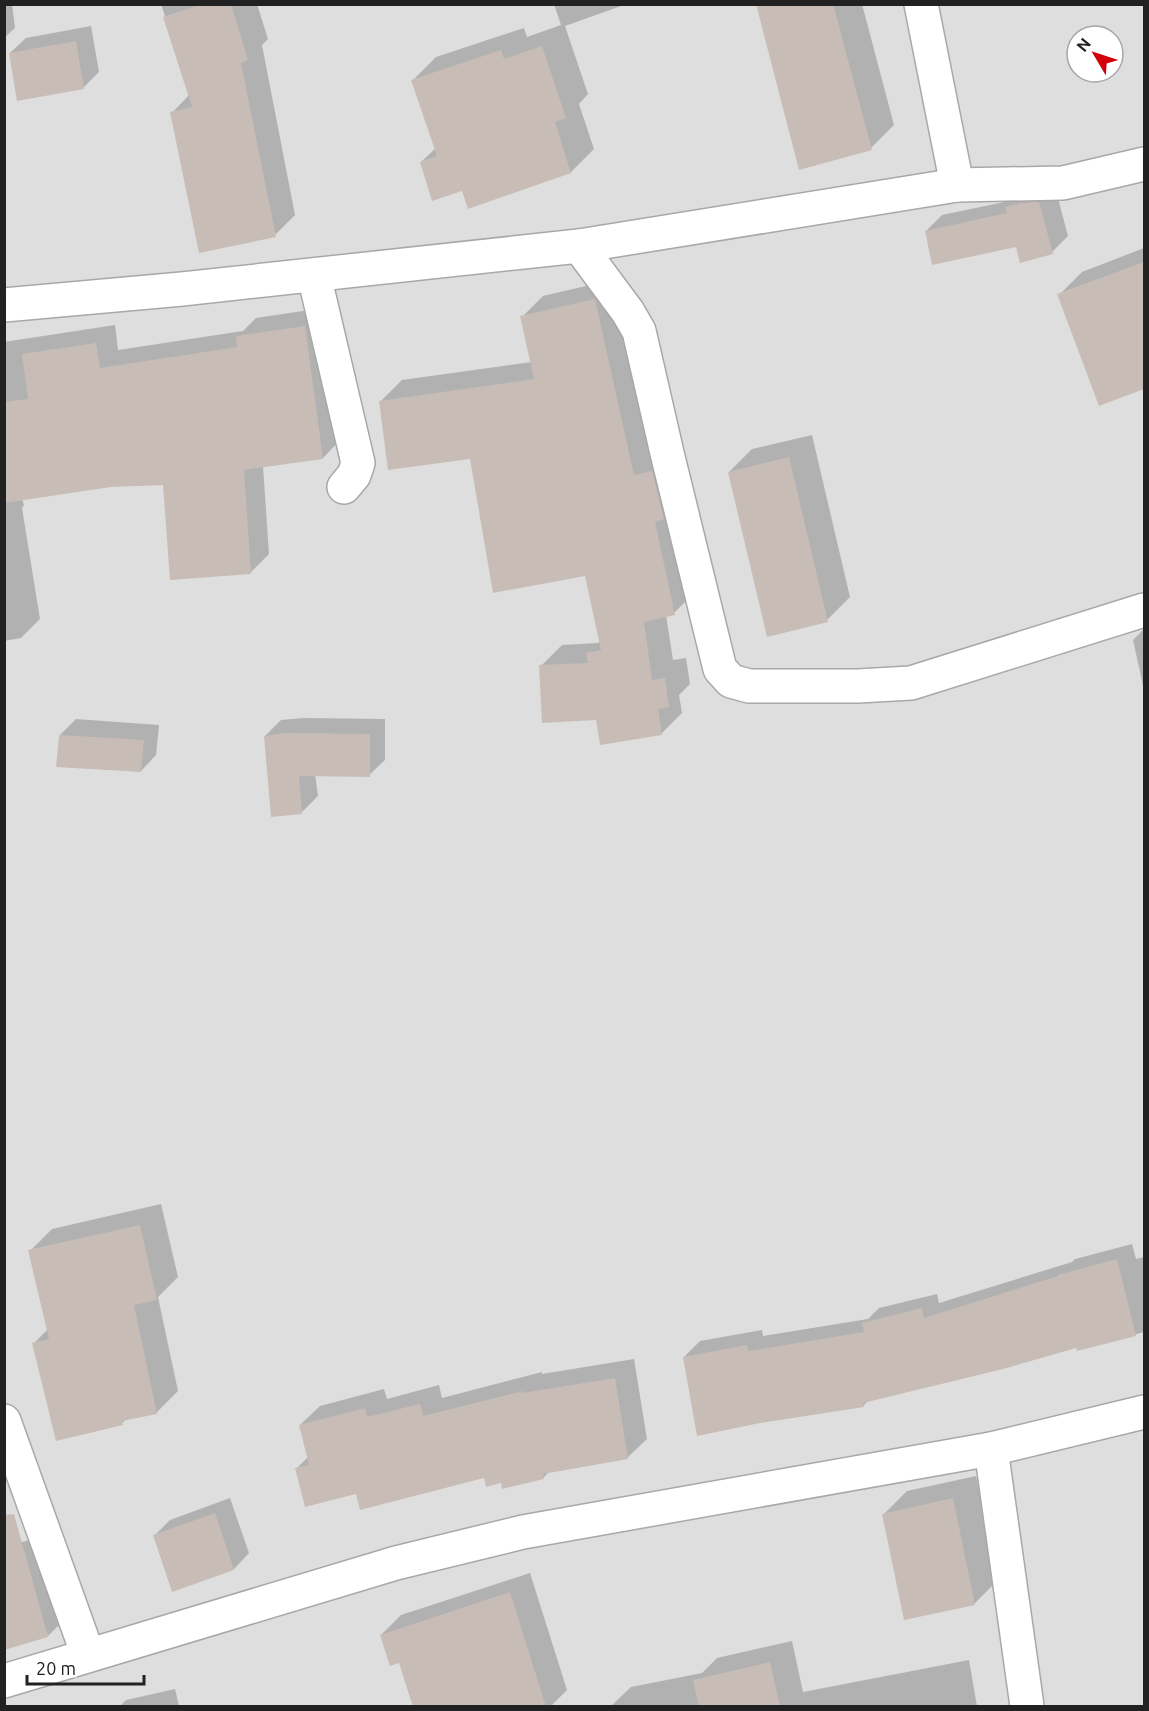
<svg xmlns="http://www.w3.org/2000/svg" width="1149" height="1711" font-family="Ubuntu,sans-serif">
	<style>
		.residential { fill: #dfdede; fill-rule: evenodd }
		.shadow { fill: #0003 }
		.building { fill: #c7bdb6 }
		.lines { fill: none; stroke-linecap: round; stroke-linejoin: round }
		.street-casing { stroke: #a8a8a8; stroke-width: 36 }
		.street { stroke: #fff; stroke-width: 33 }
	</style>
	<rect width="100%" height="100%" fill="#f2ede7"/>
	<path class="residential" d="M 5,5 L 1144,5 L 1144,1706 L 5,1706 ZM 1077,36 L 1113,36 L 1113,72 L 1077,72 Z"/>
	<g class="shadow">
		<path d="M 4,4 L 12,4 L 15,28 L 4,38 Z"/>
		<path d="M 161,4 L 257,4 L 268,39 L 262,45 L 295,215 L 275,235 L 172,113 L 190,94 Z"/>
		<path d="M 554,4 L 627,4 L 565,26 L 588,94 L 579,104 L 594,149 L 571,172 L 421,162 L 436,148 L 413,80 L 436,57 L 524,28 L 527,37 L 561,25 Z"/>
		<path d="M 757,4 L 862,4 L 894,125 L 871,148 Z"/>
		<path d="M 91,26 L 99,72 L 83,88 L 10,53 L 26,38 Z"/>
		<path d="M 1055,187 L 1068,236 L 1052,252 L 926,231 L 942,215 L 1014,200 Z"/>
		<path d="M 1144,248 L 1144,387 L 1100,404 L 1059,295 L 1082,272 Z"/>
		<path d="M 616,279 L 695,592 L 674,613 L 666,615 L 673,660 L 686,658 L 690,684 L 679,695 L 682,713 L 661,734 L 598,719 L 541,666 L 562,645 L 598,643 L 601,640 L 586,574 L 471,457 L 381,401 L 402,380 L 532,362 L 522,317 L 543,296 Z"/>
		<path d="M 323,308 L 341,439 L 323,458 L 263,466 L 269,554 L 250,573 L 164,483 L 111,486 L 22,499 L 24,505 L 22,508 L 40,619 L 21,638 L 4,641 L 4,342 L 115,325 L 118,350 L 243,331 L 256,318 Z"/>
		<path d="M 812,435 L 850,597 L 827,620 L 729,472 L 752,449 Z"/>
		<path d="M 1144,629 L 1144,690 L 1133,640 Z"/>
		<path d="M 304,718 L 385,719 L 385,760 L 369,775 L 315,774 L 318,796 L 302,812 L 265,736 L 281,720 Z"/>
		<path d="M 76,719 L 159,725 L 156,755 L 141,771 L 60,735 Z"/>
		<path d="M 161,1204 L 178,1277 L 158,1297 L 178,1391 L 157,1412 L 126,1419 L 122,1423 L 34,1343 L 48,1329 L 30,1251 L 52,1229 Z"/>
		<path d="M 1132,1244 L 1136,1259 L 1144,1257 L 1144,1332 L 1078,1350 L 1077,1346 L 868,1401 L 863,1406 L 684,1357 L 700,1341 L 762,1330 L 763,1336 L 868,1319 L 879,1308 L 937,1294 L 939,1303 L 1072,1262 L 1075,1259 Z"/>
		<path d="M 634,1359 L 647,1439 L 627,1458 L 549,1472 L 543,1478 L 502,1481 L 485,1476 L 357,1492 L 297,1468 L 309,1456 L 300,1425 L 320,1406 L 384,1389 L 387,1399 L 439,1385 L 442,1398 L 542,1372 L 542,1374 Z"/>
		<path d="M 976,1476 L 998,1580 L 974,1604 L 884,1514 L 907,1491 Z"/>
		<path d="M 230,1498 L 249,1553 L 234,1569 L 155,1535 L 170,1520 Z"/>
		<path d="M 44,1536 L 67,1617 L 48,1636 L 4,1547 Z"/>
		<path d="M 530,1573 L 567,1690 L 551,1706 L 415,1706 L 400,1661 L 381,1635 L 401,1615 Z"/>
		<path d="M 792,1641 L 803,1692 L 969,1660 L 977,1706 L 611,1706 L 631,1687 L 702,1673 L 717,1658 Z"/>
		<path d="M 175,1689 L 179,1706 L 120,1706 L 126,1700 Z"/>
	</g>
	<g class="building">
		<path d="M 202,4 L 231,4 L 248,60 L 241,63 L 276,237 L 199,253 L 170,112 L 192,107 L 163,17 Z"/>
		<path d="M 756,4 L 833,4 L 872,150 L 799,170 Z"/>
		<path d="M 76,41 L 84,89 L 17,101 L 9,53 Z"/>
		<path d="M 542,46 L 566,118 L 555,122 L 571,173 L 468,209 L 462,191 L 432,201 L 420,162 L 437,156 L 411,80 L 501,50 L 504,59 Z"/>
		<path d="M 1039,202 L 1053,254 L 1020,263 L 1016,247 L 932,265 L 925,231 L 1007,213 L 1005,207 L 1021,203 Z"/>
		<path d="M 1144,262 L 1144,389 L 1099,406 L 1057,294 Z"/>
		<path d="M 595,299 L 634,475 L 652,471 L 664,519 L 655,522 L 675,615 L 644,622 L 652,680 L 665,678 L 669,707 L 658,709 L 662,735 L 600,745 L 596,720 L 542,723 L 539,665 L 588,663 L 586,653 L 601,650 L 585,576 L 493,593 L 470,459 L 388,470 L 379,401 L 534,379 L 520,316 Z"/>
		<path d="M 305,326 L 323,459 L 244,470 L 251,574 L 170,580 L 163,485 L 111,487 L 4,503 L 4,402 L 28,399 L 22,354 L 96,343 L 100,368 L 237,347 L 236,336 Z"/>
		<path d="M 789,457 L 828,622 L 767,637 L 728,472 Z"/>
		<path d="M 288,733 L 370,734 L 370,777 L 299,776 L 302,814 L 271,817 L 264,736 Z"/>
		<path d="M 59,735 L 144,740 L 141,772 L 56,767 Z"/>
		<path d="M 140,1225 L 157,1300 L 134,1305 L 157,1414 L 122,1421 L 123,1425 L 56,1441 L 32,1343 L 49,1339 L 28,1250 Z"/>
		<path d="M 1117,1259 L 1136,1336 L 1077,1351 L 1076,1348 L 1003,1369 L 863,1403 L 864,1407 L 760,1423 L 697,1436 L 683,1357 L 747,1345 L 748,1351 L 864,1332 L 862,1323 L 922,1308 L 924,1318 L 1058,1276 L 1058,1275 Z"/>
		<path d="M 615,1378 L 628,1459 L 543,1474 L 544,1479 L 502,1489 L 501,1483 L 486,1487 L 484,1478 L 360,1510 L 356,1494 L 305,1507 L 295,1468 L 309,1465 L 299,1425 L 365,1408 L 367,1417 L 420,1404 L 423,1416 L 523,1391 L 523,1393 Z"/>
		<path d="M 953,1498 L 975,1605 L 904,1620 L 882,1514 Z"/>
		<path d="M 215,1513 L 234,1570 L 172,1592 L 153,1535 Z"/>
		<path d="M 14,1514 L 48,1637 L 4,1650 L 4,1515 Z"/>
		<path d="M 510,1592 L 546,1707 L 413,1707 L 399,1663 L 390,1666 L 380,1635 Z"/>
		<path d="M 770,1662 L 780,1707 L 699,1707 L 693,1680 Z"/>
	</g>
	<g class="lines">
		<g class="street-casing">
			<g id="street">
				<path d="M 921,4 L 957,185"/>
				<path d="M 579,246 L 628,312 L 639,331 L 667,453 L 720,669 L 731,681 L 749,686 L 858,686 L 911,683 L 1144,610"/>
				<path d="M 314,275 L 358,463 L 354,475 L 344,487"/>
				<path d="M 4,305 L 182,289 L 579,246 L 957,185 L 1063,183 L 1144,164"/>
				<path d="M 4,1421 L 88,1655"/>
				<path d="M 991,1449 L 1027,1706"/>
				<path d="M 4,1681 L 396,1563 L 523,1532 L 991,1449 L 1144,1412"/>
			</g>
		</g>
		<use href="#street" class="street"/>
	</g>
	<rect width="1149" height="1711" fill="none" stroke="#212121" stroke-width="12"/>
	<g transform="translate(1095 54) rotate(309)"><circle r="28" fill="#ffffff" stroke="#a6a6a6" stroke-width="1.5"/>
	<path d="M0-4.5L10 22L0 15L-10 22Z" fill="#d2000d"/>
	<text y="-9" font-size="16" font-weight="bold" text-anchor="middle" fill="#212121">N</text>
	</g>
	<path d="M27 1675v9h117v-9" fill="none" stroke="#212121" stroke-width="3"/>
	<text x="36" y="1675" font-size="18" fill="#212121" stroke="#ffffff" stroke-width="4.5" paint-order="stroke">20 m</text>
</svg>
